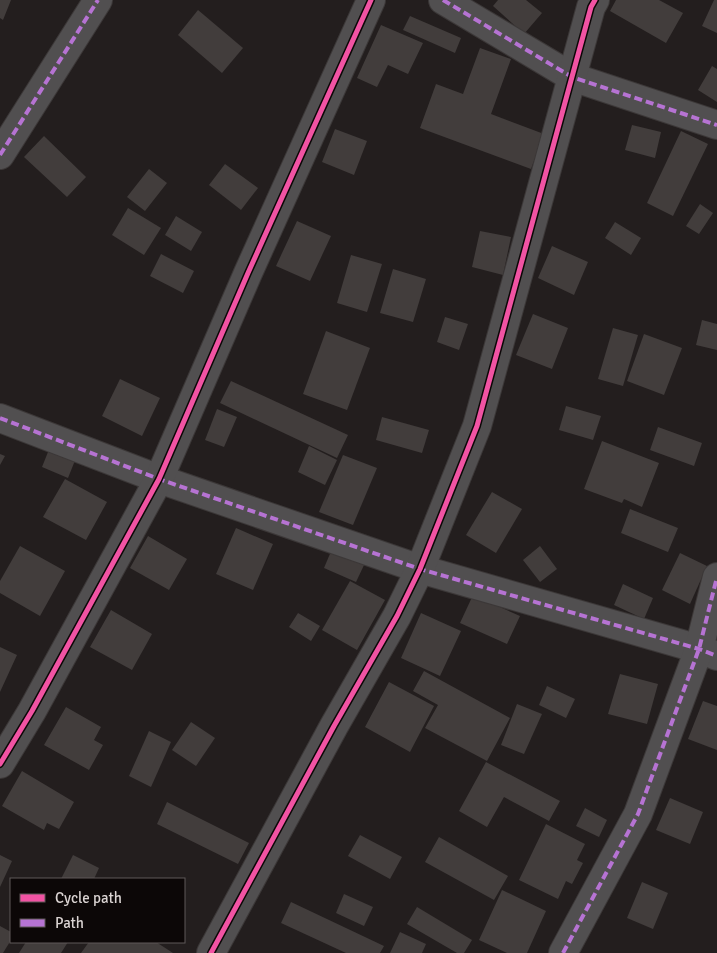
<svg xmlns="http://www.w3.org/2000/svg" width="717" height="953" font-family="Signika,sans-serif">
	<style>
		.building { fill: #423d3c }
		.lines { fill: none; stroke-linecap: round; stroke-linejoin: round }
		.minor-casing { stroke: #3c3838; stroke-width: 30 }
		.minor { stroke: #514f50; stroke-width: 28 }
		.quiet { stroke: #b673d3; stroke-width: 4; stroke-dasharray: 8 4; stroke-linecap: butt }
		.cycleway-casing { stroke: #0c0707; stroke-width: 8 }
		.cycleway { stroke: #f153a3; stroke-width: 5 }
	</style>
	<rect width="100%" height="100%" fill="#231e1e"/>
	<g class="building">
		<path d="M 0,0 L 11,0 L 3,20 L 0,18 Z"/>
		<path d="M 498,0 L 526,0 L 542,13 L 524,34 L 493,6 Z"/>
		<path d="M 616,0 L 659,0 L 683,13 L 666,43 L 610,11 Z"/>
		<path d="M 714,0 L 717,0 L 717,33 L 702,26 Z"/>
		<path d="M 198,10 L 243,48 L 222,73 L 178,35 Z"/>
		<path d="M 410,16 L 461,38 L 455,53 L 403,30 Z"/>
		<path d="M 381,25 L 423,43 L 408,74 L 388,65 L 377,87 L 357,78 Z"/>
		<path d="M 480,48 L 511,59 L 491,114 L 544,134 L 531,169 L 420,128 L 436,84 L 463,94 Z"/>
		<path d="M 712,66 L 717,69 L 717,102 L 698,90 Z"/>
		<path d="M 632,125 L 661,132 L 655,158 L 625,150 Z"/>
		<path d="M 335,129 L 367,141 L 354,175 L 322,162 Z"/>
		<path d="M 681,131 L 708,144 L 673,216 L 647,203 Z"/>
		<path d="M 44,136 L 86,177 L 67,197 L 24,157 Z"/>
		<path d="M 225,164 L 258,188 L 241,210 L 209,185 Z"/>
		<path d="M 149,169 L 167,183 L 145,211 L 127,197 Z"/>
		<path d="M 700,204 L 713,213 L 699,234 L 686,226 Z"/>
		<path d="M 128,208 L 161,228 L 144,255 L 112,235 Z"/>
		<path d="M 176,216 L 202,232 L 191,251 L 165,235 Z"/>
		<path d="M 297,221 L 331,236 L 310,281 L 276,266 Z"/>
		<path d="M 615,222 L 641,238 L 631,255 L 605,238 Z"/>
		<path d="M 480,231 L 511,237 L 503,275 L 472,267 Z"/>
		<path d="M 552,246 L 588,262 L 574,295 L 538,278 Z"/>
		<path d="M 161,254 L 194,271 L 183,293 L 150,276 Z"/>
		<path d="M 351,255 L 382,264 L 367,312 L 337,303 Z"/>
		<path d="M 393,269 L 426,279 L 413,322 L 380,313 Z"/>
		<path d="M 533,314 L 568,328 L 552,369 L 516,355 Z"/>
		<path d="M 445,317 L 468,324 L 459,350 L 437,342 Z"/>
		<path d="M 702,320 L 717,324 L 717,350 L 696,345 Z"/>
		<path d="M 613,328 L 638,335 L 623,386 L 598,379 Z"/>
		<path d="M 326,331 L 370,348 L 347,410 L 303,394 Z"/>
		<path d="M 644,334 L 682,348 L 664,395 L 627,381 Z"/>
		<path d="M 120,379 L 160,398 L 142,436 L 102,416 Z"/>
		<path d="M 231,381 L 348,435 L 337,458 L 220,403 Z"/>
		<path d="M 566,406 L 601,416 L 593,440 L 559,430 Z"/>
		<path d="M 217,409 L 237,417 L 224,447 L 205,440 Z"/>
		<path d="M 382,417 L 429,430 L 422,453 L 376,440 Z"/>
		<path d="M 658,427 L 702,443 L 694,466 L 650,450 Z"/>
		<path d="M 602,441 L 659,463 L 642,507 L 624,499 L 622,503 L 584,489 Z"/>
		<path d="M 309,446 L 337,460 L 325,485 L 298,472 Z"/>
		<path d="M 50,447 L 76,458 L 68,478 L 42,467 Z"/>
		<path d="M 0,454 L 5,456 L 0,465 Z"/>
		<path d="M 343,455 L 377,468 L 353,525 L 319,512 Z"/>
		<path d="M 65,479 L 107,502 L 86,540 L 43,517 Z"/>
		<path d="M 492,492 L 522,509 L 496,553 L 466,535 Z"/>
		<path d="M 630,509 L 678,528 L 668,552 L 621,533 Z"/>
		<path d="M 236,528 L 273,544 L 253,590 L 216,574 Z"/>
		<path d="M 148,536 L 187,559 L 169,590 L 130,568 Z"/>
		<path d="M 20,546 L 65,571 L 40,616 L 0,593 L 0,581 Z"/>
		<path d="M 540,546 L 557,569 L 540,582 L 523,560 Z"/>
		<path d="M 332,549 L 365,563 L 356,582 L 324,568 Z"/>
		<path d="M 680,553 L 707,566 L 690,604 L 662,590 Z"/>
		<path d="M 350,581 L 385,600 L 357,650 L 322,630 Z"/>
		<path d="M 623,584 L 653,598 L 644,619 L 614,605 Z"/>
		<path d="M 473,595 L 520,616 L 507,644 L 460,623 Z"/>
		<path d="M 111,610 L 152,634 L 132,670 L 90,647 Z"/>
		<path d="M 298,613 L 320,626 L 311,641 L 289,627 Z"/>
		<path d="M 421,613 L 461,631 L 440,676 L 401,658 Z"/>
		<path d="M 0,647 L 17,655 L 0,692 Z"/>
		<path d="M 424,671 L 510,718 L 487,761 L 425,728 L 438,705 L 413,691 Z"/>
		<path d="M 620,674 L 658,684 L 647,724 L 608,714 Z"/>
		<path d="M 389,682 L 434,706 L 410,752 L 365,727 Z"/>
		<path d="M 547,686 L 575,699 L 566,718 L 539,705 Z"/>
		<path d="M 703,701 L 717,706 L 717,750 L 688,739 Z"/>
		<path d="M 517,704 L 542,714 L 524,754 L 501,745 Z"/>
		<path d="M 66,707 L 101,727 L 94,740 L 103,745 L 89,770 L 44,745 Z"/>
		<path d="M 191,722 L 215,738 L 196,766 L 172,750 Z"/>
		<path d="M 149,731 L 171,742 L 151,787 L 129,776 Z"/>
		<path d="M 486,762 L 560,801 L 549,821 L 504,797 L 487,827 L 459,811 Z"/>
		<path d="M 22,771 L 74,802 L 59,829 L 47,823 L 44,830 L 2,806 Z"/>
		<path d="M 670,798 L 703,812 L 690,844 L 656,830 Z"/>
		<path d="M 167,802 L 249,843 L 238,864 L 157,824 Z"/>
		<path d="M 585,808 L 607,820 L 599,837 L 576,826 Z"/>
		<path d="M 546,824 L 585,844 L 577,860 L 583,863 L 572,884 L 566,881 L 558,899 L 519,880 Z"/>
		<path d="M 360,835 L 402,857 L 390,879 L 348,856 Z"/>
		<path d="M 439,837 L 508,876 L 494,900 L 425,862 Z"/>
		<path d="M 0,855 L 12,861 L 0,887 Z"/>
		<path d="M 73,855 L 99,868 L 94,879 L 61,879 Z"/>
		<path d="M 642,882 L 668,893 L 653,929 L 627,918 Z"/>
		<path d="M 502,890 L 546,911 L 527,953 L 507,953 L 479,940 Z"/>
		<path d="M 344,894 L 373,907 L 364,926 L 336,913 Z"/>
		<path d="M 291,902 L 384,946 L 380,953 L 346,953 L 281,923 Z"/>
		<path d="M 417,907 L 472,940 L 464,953 L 457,953 L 407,924 Z"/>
		<path d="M 0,926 L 11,932 L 11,940 L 3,953 L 0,953 Z"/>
		<path d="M 400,932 L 426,944 L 422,953 L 390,953 Z"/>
		<path d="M 26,942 L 68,942 L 61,953 L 19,953 Z"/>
		<path d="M 89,942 L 156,942 L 173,953 L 81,953 Z"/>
	</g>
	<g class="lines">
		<g class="minor-casing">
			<g id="minor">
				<path d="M 443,0 L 572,77 L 717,125"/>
				<path d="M 0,155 L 98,0"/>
				<path d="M 0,418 L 159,479 L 420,569 L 699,649 L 717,656"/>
				<path d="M 0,764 L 32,711 L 159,479 L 248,273 L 371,0"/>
				<path d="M 211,953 L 334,726 L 397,616 L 420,569 L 477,426 L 591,7 L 595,0"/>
				<path d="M 563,953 L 638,814 L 699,649 L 717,577"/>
			</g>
		</g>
		<use href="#minor" class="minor"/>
		<g class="quiet">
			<path d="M 443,0 L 572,77 L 717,125"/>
			<path d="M 0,155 L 98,0"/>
			<path d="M 0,418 L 159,479 L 420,569 L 699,649 L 717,656"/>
			<path d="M 563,953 L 638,814 L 699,649 L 717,577"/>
		</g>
		<g class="cycleway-casing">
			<g id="cycleway">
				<path d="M 0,764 L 32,711 L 159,479 L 248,273 L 371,0"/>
				<path d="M 211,953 L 334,726 L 397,616 L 420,569 L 477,426 L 591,7 L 595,0"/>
			</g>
		</g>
		<use href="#cycleway" class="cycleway"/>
	</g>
	<rect x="10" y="878" width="175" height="65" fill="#0c0707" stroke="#5e5958"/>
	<rect x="20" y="894" width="25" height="8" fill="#f153a3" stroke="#5e5958"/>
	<text x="55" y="903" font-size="15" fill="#dad3d2">Cycle path</text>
	<rect x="20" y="919" width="25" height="8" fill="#b673d3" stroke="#5e5958"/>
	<text x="55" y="928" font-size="15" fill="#dad3d2">Path</text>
</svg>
